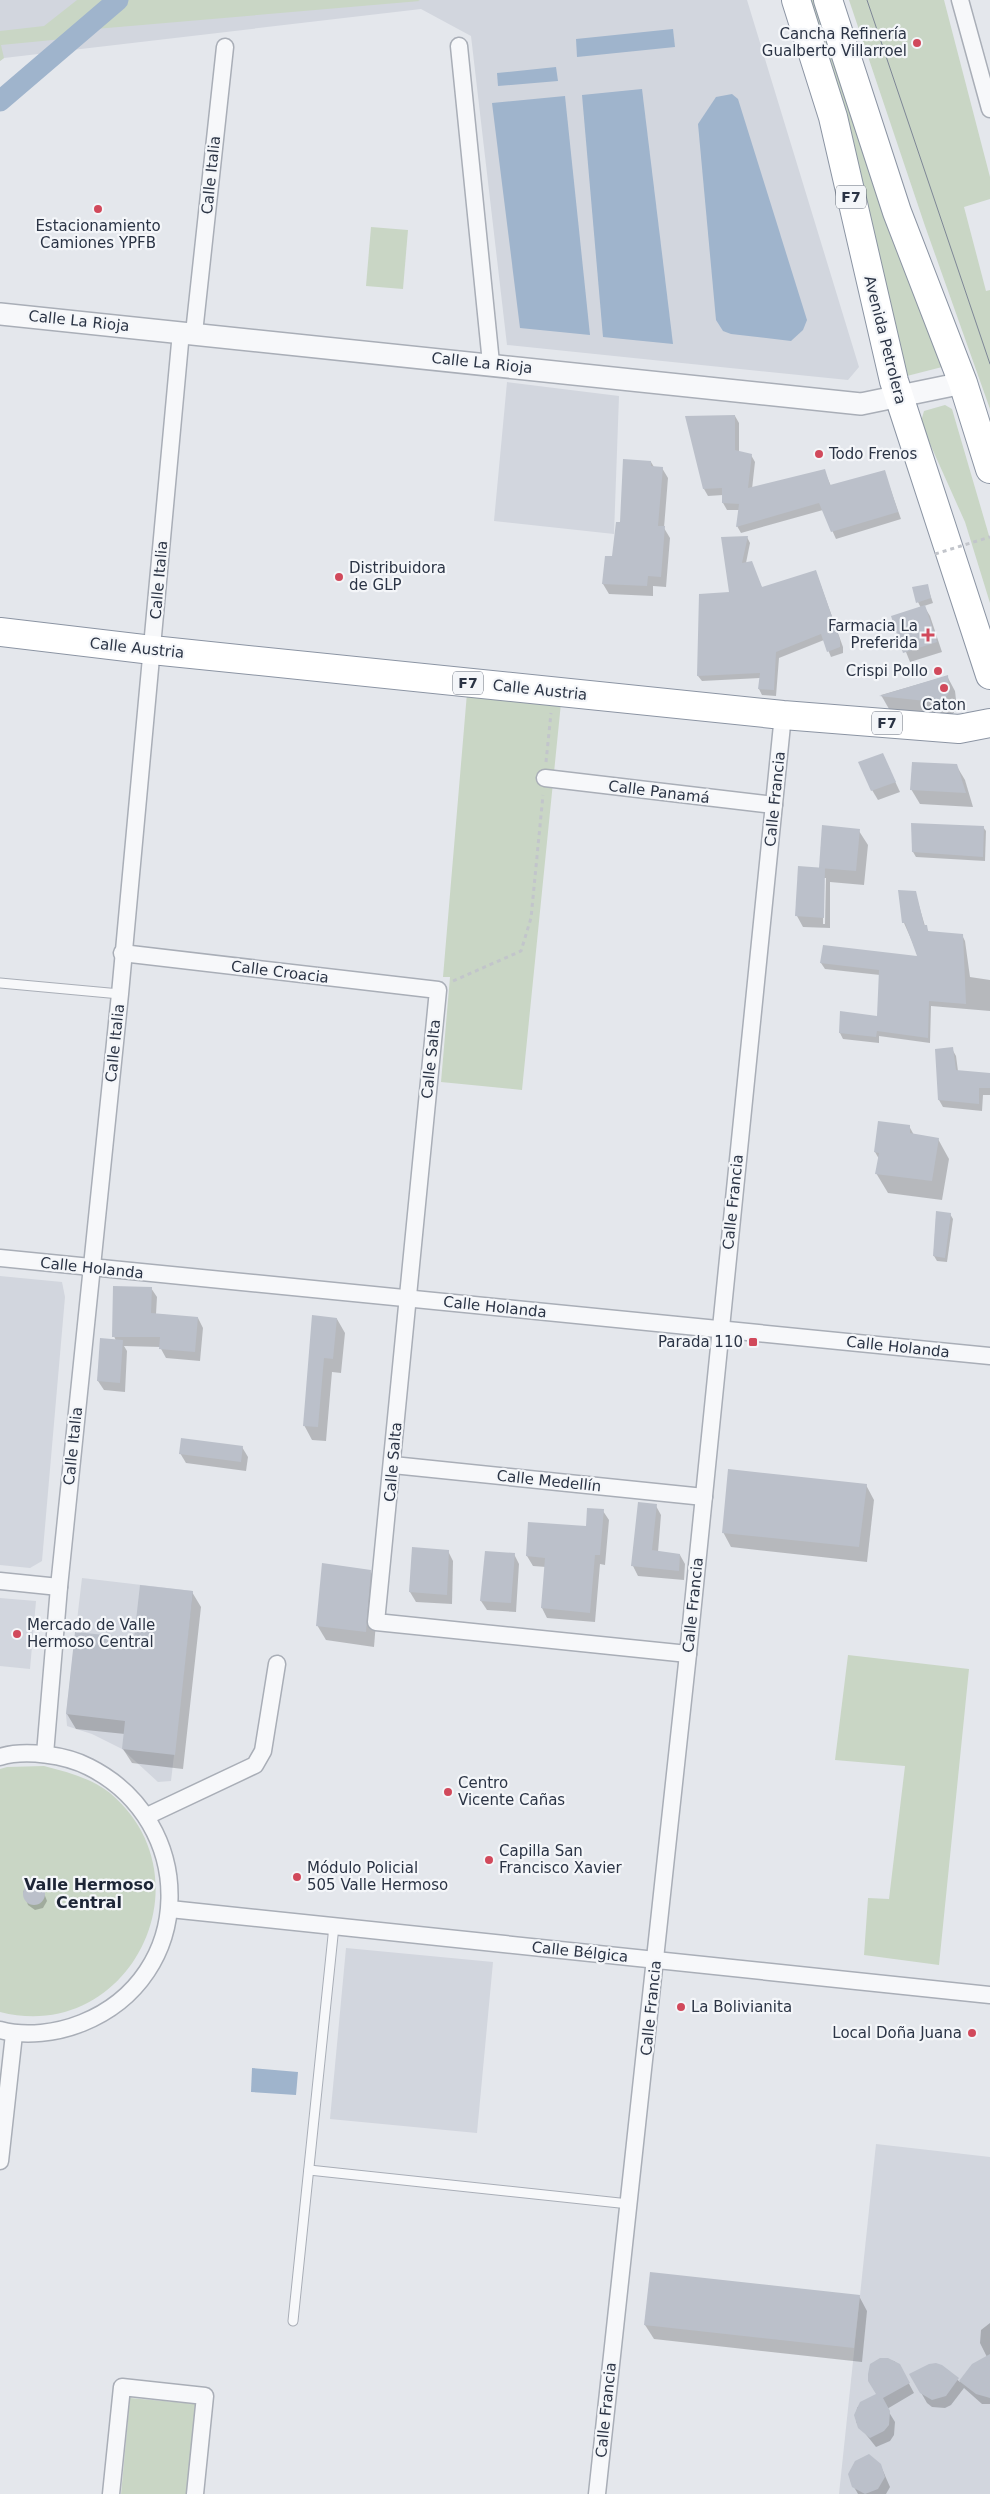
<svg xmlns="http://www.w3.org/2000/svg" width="990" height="2494" font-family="'DejaVu Sans',sans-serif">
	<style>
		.built { fill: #d2d6de }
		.green { fill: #c9d6c5 }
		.water { fill: #9fb4cc }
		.shadow { fill: #0003; fill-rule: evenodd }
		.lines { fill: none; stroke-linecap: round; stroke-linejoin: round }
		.canal { stroke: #9fb4cc; stroke-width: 21 }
		.building { fill: #bbc0ca }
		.service-casing { stroke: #a9aeb7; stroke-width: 11 }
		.minor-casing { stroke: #a9aeb7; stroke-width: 19 }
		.tertiary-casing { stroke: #a9aeb7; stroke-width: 24 }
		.trunk-casing { stroke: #8b94a3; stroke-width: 30 }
		.path { stroke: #c2c5cb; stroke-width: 3; stroke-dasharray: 4 4; stroke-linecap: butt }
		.service { stroke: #f7f8fa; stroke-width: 9 }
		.minor { stroke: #f7f8fa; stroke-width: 16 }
		.tertiary { stroke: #f7f8fa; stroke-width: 21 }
		.trunk { stroke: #fff; stroke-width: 28 }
		.tram { stroke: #7d8696; stroke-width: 1 }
		.path-bridge { stroke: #c2c5cb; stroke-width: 3; stroke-dasharray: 4 4; stroke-linecap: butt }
		.poi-dot { fill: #d1495b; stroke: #f4f6f9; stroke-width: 2 }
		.labels { text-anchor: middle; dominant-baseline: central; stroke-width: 4.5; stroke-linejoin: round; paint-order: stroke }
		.shield { fill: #f4f6f9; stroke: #676e7b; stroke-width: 1 }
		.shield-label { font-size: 14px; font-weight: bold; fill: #2b3445 }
		.poi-label { font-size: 15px; fill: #2b3445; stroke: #f4f6f9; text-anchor: start }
		.street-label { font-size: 15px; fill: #2b3445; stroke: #f4f6f9 }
		.neighbourhood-label { font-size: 16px; font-weight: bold; fill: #1d2536; stroke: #f4f6f9 }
	</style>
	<rect width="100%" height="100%" fill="#e4e7ec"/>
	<g class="built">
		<path d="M 0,0 L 747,0 L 859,367 L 848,380 L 507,345 L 471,36 L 421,9 L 4,58 L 0,61 Z"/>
		<path d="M 507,382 L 619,396 L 614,534 L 494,521 Z"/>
		<path d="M 0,1276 L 62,1282 L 65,1297 L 42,1561 L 30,1568 L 0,1565 Z"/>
		<path d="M 82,1578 L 193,1591 L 171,1781 L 158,1782 L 122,1749 L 92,1734 L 67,1726 L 66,1714 Z"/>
		<path d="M 0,1598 L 36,1601 L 30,1669 L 0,1666 Z"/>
		<path d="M 346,1948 L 493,1962 L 477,2133 L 330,2119 Z"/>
		<path d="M 876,2144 L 990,2157 L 990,2494 L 839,2494 Z"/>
	</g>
	<g class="green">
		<path d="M 77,0 L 418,0 L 420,1 L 72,31 L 63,39 L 1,45 L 4,58 L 0,61 L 0,31 L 44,26 Z"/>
		<path d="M 807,0 L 817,0 L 946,366 L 903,377 Z"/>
		<path d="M 849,0 L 944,0 L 990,177 L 990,199 L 964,207 L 986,291 L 990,290 L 990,409 L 925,226 Z"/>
		<path d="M 371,227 L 408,230 L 403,289 L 366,286 Z"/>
		<path d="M 945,405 L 952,409 L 990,539 L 990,603 L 965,522 L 922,426 L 922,418 L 924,411 Z"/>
		<path d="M 467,693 L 561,703 L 522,1090 L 441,1082 L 450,977 L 443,977 Z"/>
		<path d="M 848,1655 L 969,1669 L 939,1965 L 864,1955 L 868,1898 L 889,1899 L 905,1766 L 835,1760 Z"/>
		<path d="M 44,1766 C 67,1772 91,1778 110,1793 C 212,1879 129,2045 0,2012 L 0,1769 L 7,1767 Z"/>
		<path d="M 130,2398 L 197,2404 L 188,2494 L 121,2494 Z"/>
	</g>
	<g class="water">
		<path d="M 673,29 L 675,47 L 577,57 L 576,39 Z"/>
		<path d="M 556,67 L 558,81 L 498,86 L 497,73 Z"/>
		<path d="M 642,89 L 673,344 L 603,337 L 582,95 Z"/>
		<path d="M 732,94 L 738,99 L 807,320 L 803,330 L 791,341 L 731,334 L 723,331 L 716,320 L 698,124 L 716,97 Z"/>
		<path d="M 565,96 L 590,335 L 520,328 L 492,103 Z"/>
		<path d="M 252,2068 L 298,2072 L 296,2095 L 251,2092 Z"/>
	</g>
	<g class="shadow">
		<path d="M 735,416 L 739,423 L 739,452 L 751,455 L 755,462 L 752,489 L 824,470 L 831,486 L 884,471 L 901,519 L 836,539 L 823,510 L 741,533 L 737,526 L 739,510 L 727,510 L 723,503 L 723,495 L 708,496 L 704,489 Z"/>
		<path d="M 651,462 L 654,467 L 662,468 L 668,478 L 664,528 L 670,538 L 666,587 L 653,586 L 653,596 L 609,594 L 603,584 L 613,557 L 621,524 Z"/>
		<path d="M 747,537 L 750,543 L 746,563 L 751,562 L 762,588 L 816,572 L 843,647 L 843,653 L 831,657 L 824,640 L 779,658 L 776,696 L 762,695 L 759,689 L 760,678 L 702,681 L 698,676 L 731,593 Z"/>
		<path d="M 927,585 L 933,603 L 924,606 L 930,616 L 942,652 L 910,662 L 892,617 L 921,608 L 918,602 Z"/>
		<path d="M 947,676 L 955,691 L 957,708 L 952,715 L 944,716 L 889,709 L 881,695 Z"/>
		<path d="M 883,755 L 900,792 L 878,800 L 872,790 Z"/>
		<path d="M 956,765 L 965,780 L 973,807 L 920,804 L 911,789 Z"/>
		<path d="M 983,827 L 986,831 L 985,861 L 916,857 L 913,852 Z"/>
		<path d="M 859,831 L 868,845 L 864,885 L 830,882 L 830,928 L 803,927 L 797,916 L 822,869 ZM 823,878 L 826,878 L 825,924 L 823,924 Z"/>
		<path d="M 915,892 L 925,926 L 929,932 L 962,935 L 965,941 L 970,977 L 990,980 L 990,1011 L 931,1006 L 930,1043 L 879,1036 L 879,1043 L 843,1039 L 840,1033 L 878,1017 L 880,975 L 825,969 L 821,963 L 919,957 L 904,923 Z"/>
		<path d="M 952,1049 L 956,1056 L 958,1071 L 990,1074 L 990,1095 L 983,1095 L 982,1111 L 943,1107 L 939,1100 Z"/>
		<path d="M 909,1126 L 914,1135 L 938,1139 L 949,1159 L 942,1200 L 888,1193 L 876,1173 L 879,1159 L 875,1152 Z"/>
		<path d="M 950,1214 L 953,1219 L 947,1262 L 937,1261 L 934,1256 Z"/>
		<path d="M 151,1288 L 157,1297 L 156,1314 L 198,1318 L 203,1328 L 200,1361 L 166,1358 L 160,1347 L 124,1346 L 127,1351 L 125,1392 L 104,1390 L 98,1381 L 116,1341 L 114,1336 Z"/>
		<path d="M 314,1317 L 337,1319 L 345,1333 L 341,1373 L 332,1372 L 326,1441 L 312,1440 L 304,1425 Z"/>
		<path d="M 242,1447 L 248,1457 L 246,1471 L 186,1463 L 180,1453 Z"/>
		<path d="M 866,1485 L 874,1500 L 867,1562 L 731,1547 L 723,1532 Z"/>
		<path d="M 656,1506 L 661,1515 L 658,1552 L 680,1555 L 685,1564 L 684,1580 L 638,1576 L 633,1566 Z"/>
		<path d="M 603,1511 L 609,1520 L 605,1565 L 600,1564 L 595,1622 L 547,1618 L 542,1608 L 546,1567 L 533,1566 L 527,1556 L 587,1528 Z"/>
		<path d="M 448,1551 L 453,1561 L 452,1604 L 416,1602 L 410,1592 Z"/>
		<path d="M 514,1554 L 519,1564 L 516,1612 L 487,1610 L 481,1601 Z"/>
		<path d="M 370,1571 L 379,1586 L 374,1647 L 326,1640 L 317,1625 Z"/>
		<path d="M 192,1592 L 201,1607 L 183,1769 L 132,1763 L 123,1749 L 125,1734 L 76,1729 L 67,1714 L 76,1633 L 135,1640 Z"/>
		<path d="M 35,1883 L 42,1888 L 47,1901 L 43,1908 L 35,1910 L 28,1905 L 23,1892 L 27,1885 Z"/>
		<path d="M 859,2296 L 867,2311 L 862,2362 L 654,2339 L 645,2325 Z"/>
		<path d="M 990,2323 L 990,2404 L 982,2404 L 964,2388 L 951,2405 L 945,2408 L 932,2407 L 927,2403 L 911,2375 L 942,2367 L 960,2382 L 973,2365 L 987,2357 L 980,2343 L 981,2330 Z"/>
		<path d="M 881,2359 L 894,2361 L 899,2365 L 914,2393 L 887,2409 L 895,2422 L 894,2435 L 890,2441 L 876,2447 L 856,2422 L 857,2408 L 861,2403 L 877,2395 Z"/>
		<path d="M 880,2464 L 890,2487 L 886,2494 L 858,2494 L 850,2480 Z"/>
	</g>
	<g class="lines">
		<path class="canal" d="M 0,101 L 118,0"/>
	</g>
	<g class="building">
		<path d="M 735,415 L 735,450 L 752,454 L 748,488 L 825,469 L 830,485 L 885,470 L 898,512 L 831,532 L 819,503 L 736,527 L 739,504 L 722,503 L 722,488 L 703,489 L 685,416 Z"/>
		<path d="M 623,459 L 651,461 L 651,466 L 663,467 L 658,526 L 665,526 L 661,577 L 648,576 L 647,586 L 602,584 L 605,556 L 612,556 L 616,522 L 620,522 Z"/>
		<path d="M 748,536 L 742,563 L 752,561 L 762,587 L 816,570 L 840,640 L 840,647 L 827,652 L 821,634 L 776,652 L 774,690 L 758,689 L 760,673 L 697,676 L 699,594 L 729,592 L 721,537 Z"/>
		<path d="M 928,584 L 931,598 L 916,603 L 912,587 Z"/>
		<path d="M 925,605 L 937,642 L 903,653 L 891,616 Z"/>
		<path d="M 948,675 L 949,693 L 943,701 L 935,702 L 879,696 Z"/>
		<path d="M 883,753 L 896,782 L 871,791 L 858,762 Z"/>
		<path d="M 912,762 L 957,764 L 966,793 L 910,790 Z"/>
		<path d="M 911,823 L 984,826 L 983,857 L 912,852 Z"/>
		<path d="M 822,825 L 860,829 L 856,871 L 819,868 Z"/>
		<path d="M 798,866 L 825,868 L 824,918 L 795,916 Z"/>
		<path d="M 898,890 L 916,891 L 924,925 L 927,925 L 928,931 L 963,934 L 966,1004 L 929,1001 L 928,1038 L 877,1031 L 876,1037 L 839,1033 L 840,1011 L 877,1016 L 879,970 L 820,963 L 823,945 L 917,956 L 905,923 L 902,923 Z"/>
		<path d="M 953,1047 L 956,1070 L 990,1073 L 990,1088 L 979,1088 L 979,1104 L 938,1100 L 935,1049 Z"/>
		<path d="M 878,1121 L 910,1125 L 910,1133 L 939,1138 L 932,1181 L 875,1174 L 879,1153 L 874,1152 Z"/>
		<path d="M 936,1211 L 951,1213 L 945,1258 L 933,1256 Z"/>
		<path d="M 113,1286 L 152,1287 L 151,1313 L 198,1317 L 195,1352 L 159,1349 L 160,1337 L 112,1337 Z"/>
		<path d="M 312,1315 L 337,1318 L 333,1359 L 324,1358 L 318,1427 L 303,1426 Z"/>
		<path d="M 100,1338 L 123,1340 L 120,1383 L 97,1381 Z"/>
		<path d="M 181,1438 L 243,1446 L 241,1462 L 179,1454 Z"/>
		<path d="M 728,1469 L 867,1484 L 859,1547 L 722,1533 Z"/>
		<path d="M 638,1502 L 657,1504 L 652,1550 L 680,1554 L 679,1571 L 631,1566 Z"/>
		<path d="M 587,1508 L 604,1509 L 600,1555 L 595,1555 L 590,1613 L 541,1608 L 545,1558 L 526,1556 L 528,1522 L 586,1526 Z"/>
		<path d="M 412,1547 L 449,1550 L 447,1595 L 409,1592 Z"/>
		<path d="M 485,1551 L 515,1553 L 511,1603 L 480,1601 Z"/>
		<path d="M 322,1563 L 371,1570 L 366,1632 L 316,1626 Z"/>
		<path d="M 140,1585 L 193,1591 L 175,1755 L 122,1749 L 125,1721 L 66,1714 L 75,1632 L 134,1638 Z"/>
		<circle cx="34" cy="1894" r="11"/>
		<path d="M 650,2272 L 860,2295 L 854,2348 L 644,2325 Z"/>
		<path d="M 990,2354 L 990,2398 L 976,2394 L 959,2381 L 972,2364 Z"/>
		<path d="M 880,2358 L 888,2358 L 900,2364 L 910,2383 L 883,2398 L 890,2411 L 889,2425 L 884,2431 L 870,2438 L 858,2428 L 854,2415 L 860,2402 L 876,2394 L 868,2381 L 868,2374 L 870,2364 Z"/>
		<path d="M 936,2363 L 942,2365 L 959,2378 L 946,2396 L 932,2400 L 920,2393 L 909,2374 L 929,2364 Z"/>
		<path d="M 869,2454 L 881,2464 L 885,2477 L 878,2489 L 865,2494 L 852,2487 L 848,2474 L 855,2461 Z"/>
	</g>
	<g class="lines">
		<g class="service-casing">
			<g id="service">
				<path d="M 0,983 L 120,994"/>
				<path d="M 309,2170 L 629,2204"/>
				<path d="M 293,2321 L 334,1926"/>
			</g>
		</g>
		<g class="minor-casing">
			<g id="minor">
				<path d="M 960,0 L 990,109"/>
				<path d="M 459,46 L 491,363"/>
				<path d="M 194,333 L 225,47"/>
				<path d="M 545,778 L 774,805"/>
				<path d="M 122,953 L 438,990 L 376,1622 L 688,1654"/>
				<path d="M 0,1258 L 990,1356"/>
				<path d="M 393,1465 L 704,1497"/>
				<path d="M 0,1581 L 59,1587"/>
				<path d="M 45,1754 L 59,1587 L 120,994 L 181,332"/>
				<path d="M 0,1757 C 25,1749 66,1755 89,1767 C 198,1822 197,1977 82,2023 C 57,2033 26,2037 0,2030"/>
				<path d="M 147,1816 L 255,1765 L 263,1751 L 277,1664"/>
				<path d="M 170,1909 L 990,1995"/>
				<path d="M 0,2161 L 14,2034"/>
				<path d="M 111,2494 L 122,2387 L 205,2396 L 195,2494"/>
				<path d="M 597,2494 L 688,1654 L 783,715"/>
			</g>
		</g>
		<g class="tertiary-casing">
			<path id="tertiary" d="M 0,314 L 861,404 L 963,383"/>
		</g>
		<g class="trunk-casing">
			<g id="trunk">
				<path d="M 796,0 L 833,117 L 894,381 L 990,675"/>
				<path d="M 828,0 L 897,212 L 963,383 L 990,469"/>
				<path d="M 0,632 L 152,650 L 783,715 L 959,729 L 990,723"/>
			</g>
		</g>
		<g class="path">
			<path d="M 546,762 L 551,713"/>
			<path d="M 453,981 L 521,951 L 531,918 L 543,795"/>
		</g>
		<use href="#service" class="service"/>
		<use href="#minor" class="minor"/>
		<use href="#tertiary" class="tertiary"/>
		<use href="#trunk" class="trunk"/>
		<path class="tram" d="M 867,0 L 990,364"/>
		<path class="path-bridge" d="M 935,554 L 990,537"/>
	</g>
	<g class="poi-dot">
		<circle cx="917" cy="43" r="5"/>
		<circle cx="98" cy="209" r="5"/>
		<circle cx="819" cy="454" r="5"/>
		<circle cx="339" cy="577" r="5"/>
		<path d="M925.5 627.5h5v5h5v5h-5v5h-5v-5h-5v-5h5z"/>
		<circle cx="938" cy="671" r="5"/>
		<circle cx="944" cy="688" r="5"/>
		<rect x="748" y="1337" width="10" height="10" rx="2.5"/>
		<circle cx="17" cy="1634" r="5"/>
		<circle cx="448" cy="1792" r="5"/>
		<circle cx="489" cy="1860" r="5"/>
		<circle cx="297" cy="1877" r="5"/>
		<circle cx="681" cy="2007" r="5"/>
		<circle cx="972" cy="2033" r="5"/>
	</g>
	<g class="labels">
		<g class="shield">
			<rect x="836" y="185.5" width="30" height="23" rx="4"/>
			<rect x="453" y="671.5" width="30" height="23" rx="4"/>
			<rect x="872" y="711.5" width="30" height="23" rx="4"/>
		</g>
		<g class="shield-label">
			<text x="851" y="197">F7</text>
			<text x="468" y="683">F7</text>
			<text x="887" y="723">F7</text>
		</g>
		<g class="poi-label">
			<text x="907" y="34" text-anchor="end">Cancha Refinería<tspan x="907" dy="17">Gualberto Villarroel</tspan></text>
			<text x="98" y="226" text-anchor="middle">Estacionamiento<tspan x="98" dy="17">Camiones YPFB</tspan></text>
			<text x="829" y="454">Todo Frenos</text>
			<text x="349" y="568">Distribuidora<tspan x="349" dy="17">de GLP</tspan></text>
			<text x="918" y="626" text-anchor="end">Farmacia La<tspan x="918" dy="17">Preferida</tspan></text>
			<text x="928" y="671" text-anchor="end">Crispi Pollo</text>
			<text x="944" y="705" text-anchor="middle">Caton</text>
			<text x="743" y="1342" text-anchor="end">Parada 110</text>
			<text x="27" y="1625">Mercado de Valle<tspan x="27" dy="17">Hermoso Central</tspan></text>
			<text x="458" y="1783">Centro<tspan x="458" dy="17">Vicente Cañas</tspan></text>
			<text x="499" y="1851">Capilla San<tspan x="499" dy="17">Francisco Xavier</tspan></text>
			<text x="307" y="1868">Módulo Policial<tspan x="307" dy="17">505 Valle Hermoso</tspan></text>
			<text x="691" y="2007">La Bolivianita</text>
			<text x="962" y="2033" text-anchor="end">Local Doña Juana</text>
		</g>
		<g class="street-label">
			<text transform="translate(211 175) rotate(-84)">Calle Italia</text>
			<text transform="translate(79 321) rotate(6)">Calle La Rioja</text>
			<text transform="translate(885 340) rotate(76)">Avenida Petrolera</text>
			<text transform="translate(482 363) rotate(6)">Calle La Rioja</text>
			<text transform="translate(159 580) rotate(-85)">Calle Italia</text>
			<text transform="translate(137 648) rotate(6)">Calle Austria</text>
			<text transform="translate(540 690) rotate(6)">Calle Austria</text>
			<text transform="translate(659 792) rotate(7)">Calle Panamá</text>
			<text transform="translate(775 799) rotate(-84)">Calle Francia</text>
			<text transform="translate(280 972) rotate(7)">Calle Croacia</text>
			<text transform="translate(115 1043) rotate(-84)">Calle Italia</text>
			<text transform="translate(431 1059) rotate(-84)">Calle Salta</text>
			<text transform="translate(733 1202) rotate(-84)">Calle Francia</text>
			<text transform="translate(92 1268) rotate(6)">Calle Holanda</text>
			<text transform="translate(495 1307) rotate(6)">Calle Holanda</text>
			<text transform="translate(898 1347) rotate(6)">Calle Holanda</text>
			<text transform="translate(73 1446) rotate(-84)">Calle Italia</text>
			<text transform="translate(393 1462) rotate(-85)">Calle Salta</text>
			<text transform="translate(549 1481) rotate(6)">Calle Medellín</text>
			<text transform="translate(693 1605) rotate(-84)">Calle Francia</text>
			<text transform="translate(580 1952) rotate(6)">Calle Bélgica</text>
			<text transform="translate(651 2008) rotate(-84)">Calle Francia</text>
			<text transform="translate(606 2410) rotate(-84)">Calle Francia</text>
		</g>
		<g class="neighbourhood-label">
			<text x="89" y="1884">Valle Hermoso<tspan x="89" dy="18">Central</tspan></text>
		</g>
	</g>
</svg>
